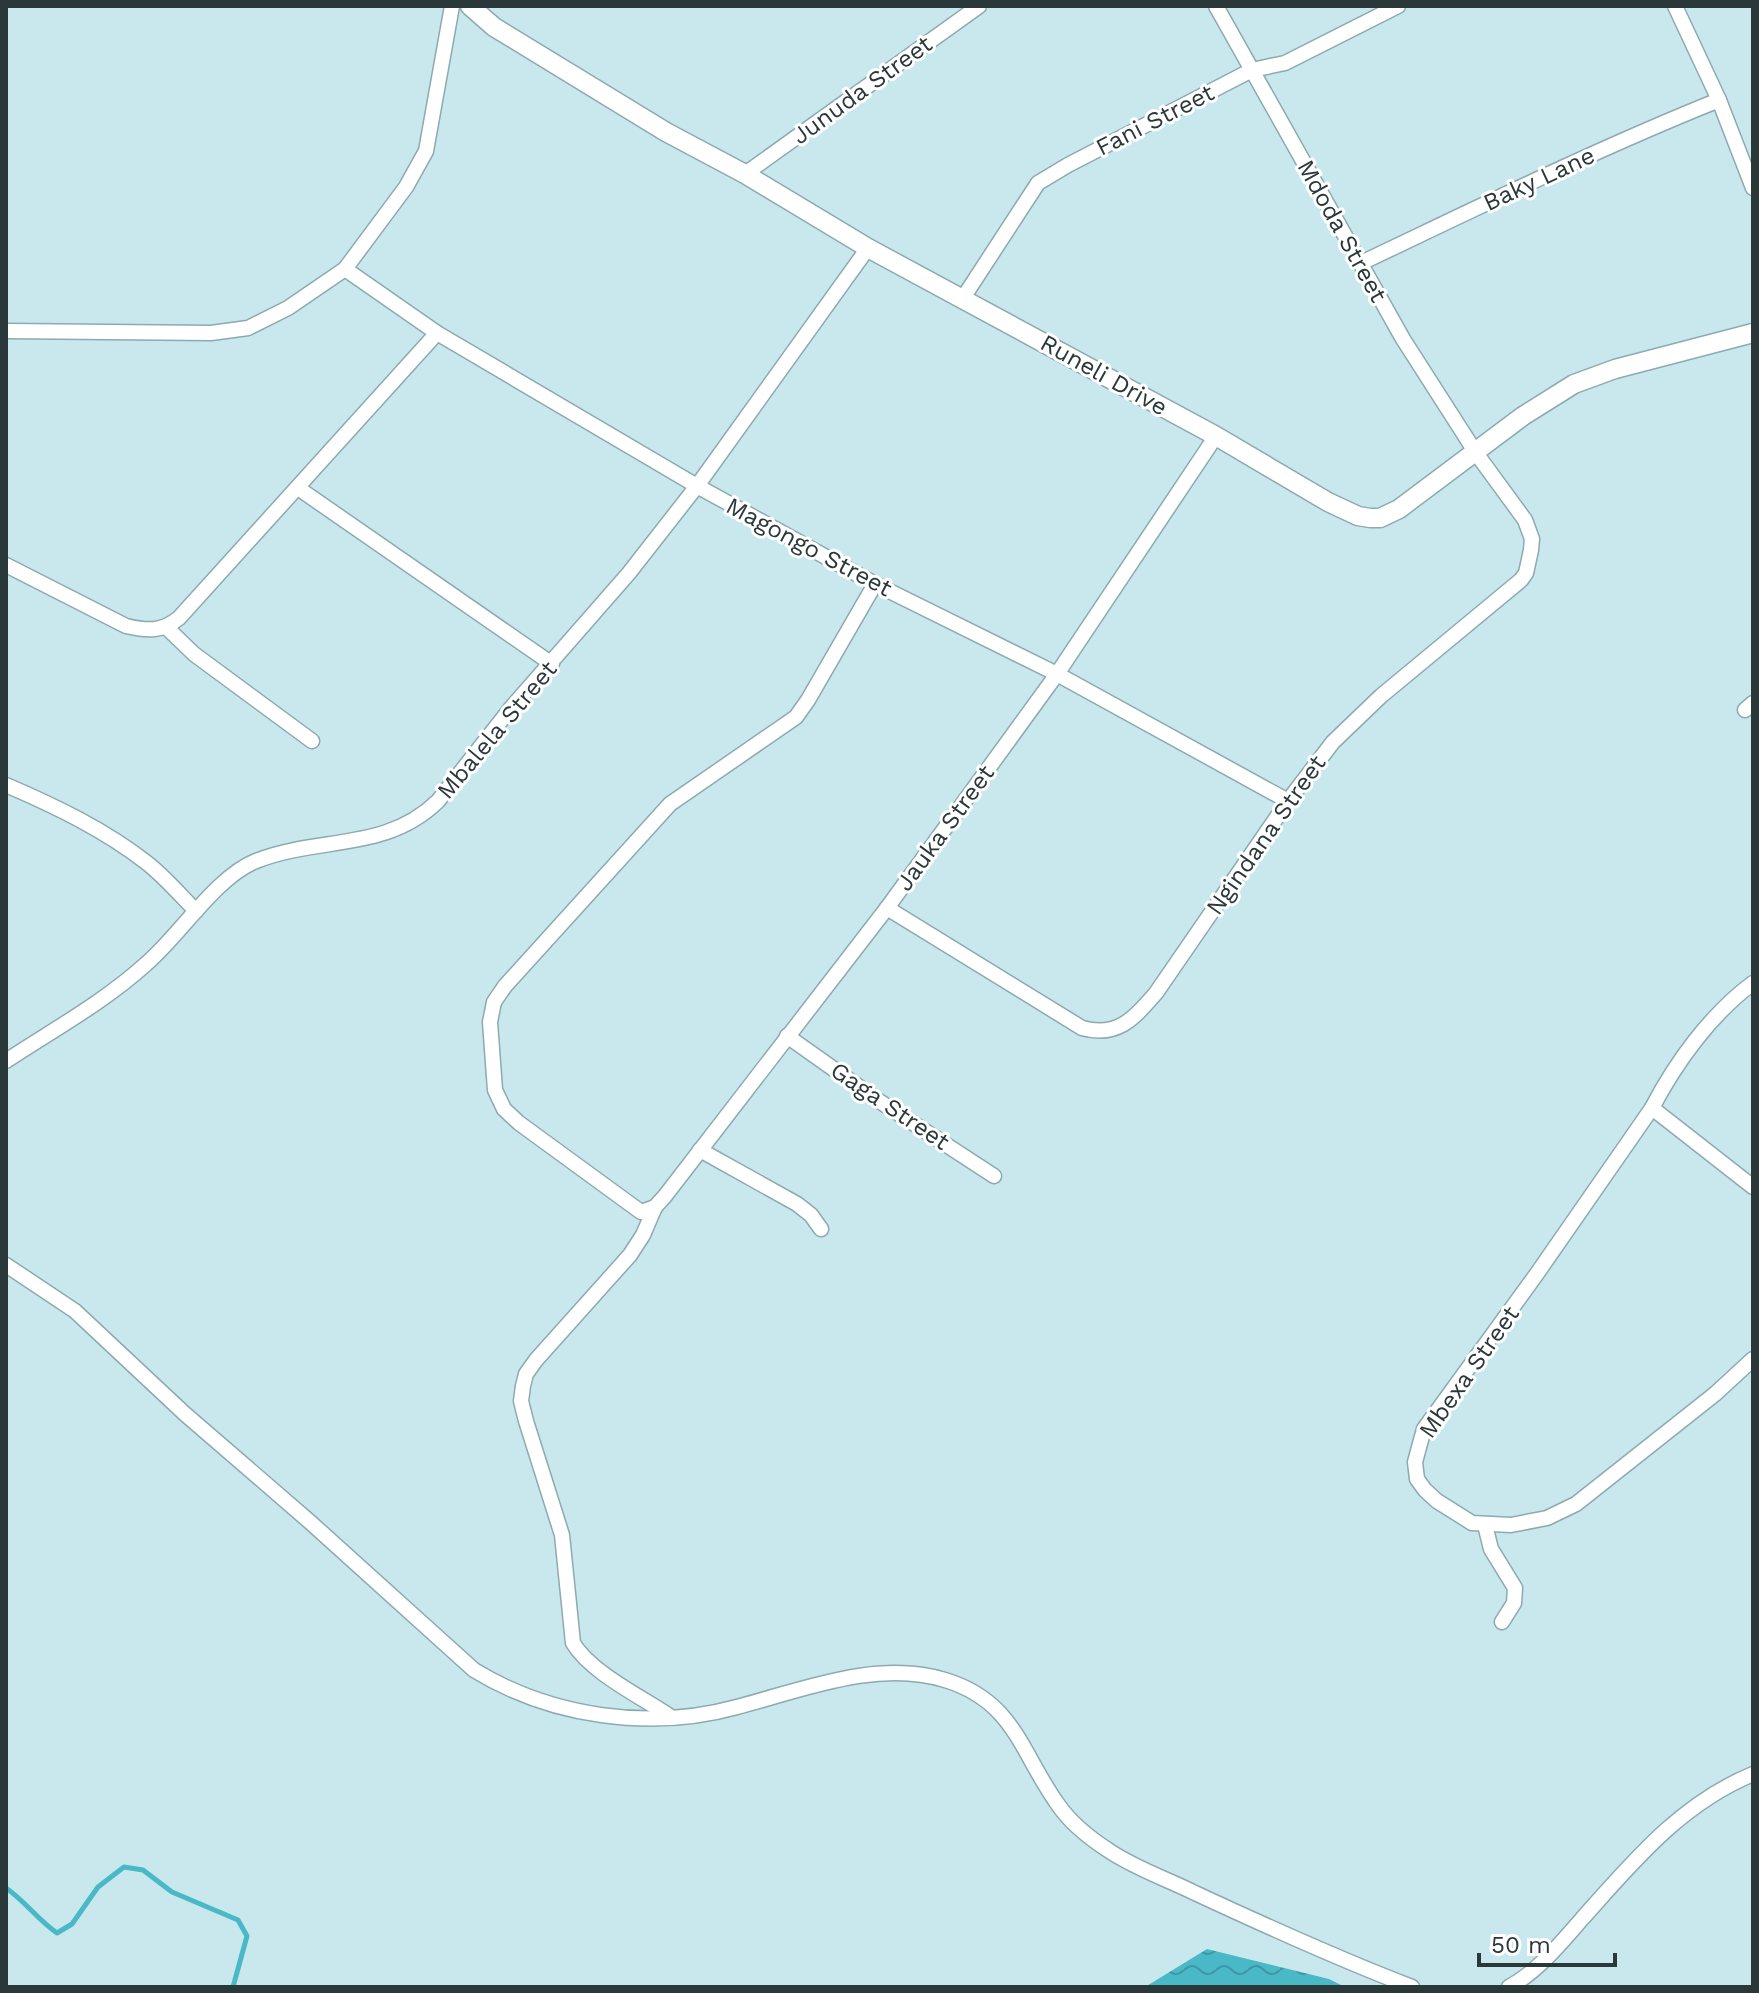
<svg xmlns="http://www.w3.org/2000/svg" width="1759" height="1993" font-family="'Work Sans',sans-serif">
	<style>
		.water { fill: url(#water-waves) }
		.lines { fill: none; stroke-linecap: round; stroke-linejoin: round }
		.stream { stroke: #4ab9c7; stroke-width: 5 }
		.minor-casing { stroke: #8caaaf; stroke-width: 17 }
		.tertiary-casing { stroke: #8caaaf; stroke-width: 21 }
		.minor { stroke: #fff; stroke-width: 14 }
		.tertiary { stroke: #fff; stroke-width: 18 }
		.labels { text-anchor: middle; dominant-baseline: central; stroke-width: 6; stroke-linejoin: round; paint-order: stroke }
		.street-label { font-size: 24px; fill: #2b383a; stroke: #fff }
	</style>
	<defs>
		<pattern id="water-waves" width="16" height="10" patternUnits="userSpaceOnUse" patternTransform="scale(2)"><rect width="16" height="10" fill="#4ab9c7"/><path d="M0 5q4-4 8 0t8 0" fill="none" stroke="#3e97a3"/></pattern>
	</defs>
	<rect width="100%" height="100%" fill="#c8e8ed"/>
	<path class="water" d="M 1207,1949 L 1329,1979 L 1345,1987 L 1145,1987 Z"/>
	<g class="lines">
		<path class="stream" d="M 6,1888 C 26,1902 37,1919 57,1933 L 72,1924 L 98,1887 L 124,1867 L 143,1870 L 172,1892 L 238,1920 L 247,1936 L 233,1987"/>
		<g class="minor-casing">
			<g id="minor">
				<path d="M 1675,6 L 1719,100 L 1753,188"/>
				<path d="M 745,174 L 979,6"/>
				<path d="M 1361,263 C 1479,207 1597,149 1719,100"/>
				<path d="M 345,269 L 437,333 L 697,486 L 875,584 L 1057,674 L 1288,801"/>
				<path d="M 963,298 L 1038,183 L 1068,165 L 1252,70 L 1285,63 L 1398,6"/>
				<path d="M 6,331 L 211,333 L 248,328 L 288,308 L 345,269 L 406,187 L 426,151 L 452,6"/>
				<path d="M 298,488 L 552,664"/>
				<path d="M 6,565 L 126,626 C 148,631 162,632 179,618 L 437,333"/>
				<path d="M 875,584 L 808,700 L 796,717 L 670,804 L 505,986 L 494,1002 L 490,1022 L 495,1090 L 504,1109 L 519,1123 L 641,1212 L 655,1207 L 665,1196 L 887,908 L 1057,674 L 1216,436"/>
				<path d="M 167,628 L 194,654 L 312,741"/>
				<path d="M 1745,710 L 1753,703"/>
				<path d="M 6,785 C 55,806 105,830 147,863 C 165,877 180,895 196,911"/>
				<path d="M 887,908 L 1082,1028 C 1118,1038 1134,1018 1156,993 L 1288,801 L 1333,742 L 1381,696 L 1521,580 L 1526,573 L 1531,550 L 1532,539 L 1525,520 L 1476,453 L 1403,339 L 1216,6"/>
				<path d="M 1753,983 C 1711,1014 1676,1062 1652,1108 L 1536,1275 L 1424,1429 L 1415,1462 L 1417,1479 L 1425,1490 L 1437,1501 L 1472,1523 L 1511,1525 L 1547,1518 L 1576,1504 L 1715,1394 L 1753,1359"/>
				<path d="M 787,1036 L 876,1099 L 994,1176"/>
				<path d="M 6,1061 C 53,1030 104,1002 146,964 C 180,935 216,877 256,861 C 319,836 386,852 438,801 L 511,708 L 629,573 L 697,486 L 868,248"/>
				<path d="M 1652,1108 L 1753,1187"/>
				<path d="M 700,1150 L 797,1204 L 811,1215 L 821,1229"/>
				<path d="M 655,1207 L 643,1235 L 630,1255 L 536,1360 L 526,1374 L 523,1386 L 521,1401 L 526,1421 L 562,1535 L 573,1643 C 591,1673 642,1697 671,1717"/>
				<path d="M 6,1265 L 75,1311 L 185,1414 L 310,1522 L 474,1670 C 551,1717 650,1731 737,1707 C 802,1690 877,1659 945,1680 C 1015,1701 1021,1754 1059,1806 C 1071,1823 1091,1839 1108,1850 C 1134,1868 1167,1879 1195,1893 C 1266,1926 1338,1959 1412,1987"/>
				<path d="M 1485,1525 L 1491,1549 L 1515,1588 L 1514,1603 L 1502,1622"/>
				<path d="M 1509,1987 C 1537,1972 1560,1944 1581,1920 C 1632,1863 1680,1804 1753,1774"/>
			</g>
		</g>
		<g class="tertiary-casing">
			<path id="tertiary" d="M 470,6 L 494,27 L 666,132 L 745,174 L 868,248 L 1216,436 L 1328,502 L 1358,516 L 1370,518 L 1380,518 L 1399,509 L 1523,416 L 1574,384 L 1615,369 L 1753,333"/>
		</g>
		<use href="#minor" class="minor"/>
		<use href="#tertiary" class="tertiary"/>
	</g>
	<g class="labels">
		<g class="street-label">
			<text transform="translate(862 90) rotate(-36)">Junuda Street</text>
			<text transform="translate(1155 120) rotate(-27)">Fani Street</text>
			<text transform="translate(1539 179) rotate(-25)">Baky Lane</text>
			<text transform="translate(1342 231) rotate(61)">Mdoda Street</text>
			<text transform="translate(1104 375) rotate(29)">Runeli Drive</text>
			<text transform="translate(809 547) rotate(28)">Magongo Street</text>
			<text transform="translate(497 730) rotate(-50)">Mbalela Street</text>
			<text transform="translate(945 828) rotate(-54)">Jauka Street</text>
			<text transform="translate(1266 835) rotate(-55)">Ngindana Street</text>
			<text transform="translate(890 1106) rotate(34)">Gaga Street</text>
			<text transform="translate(1469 1372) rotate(-55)">Mbexa Street</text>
		</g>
	</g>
	<rect width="1759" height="1993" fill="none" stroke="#2b383a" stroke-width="16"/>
	<path d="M1479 1953v12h136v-12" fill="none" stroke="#2b383a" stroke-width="4"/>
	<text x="1491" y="1953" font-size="24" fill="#2b383a" stroke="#ffffff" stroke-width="6" paint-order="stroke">50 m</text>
</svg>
